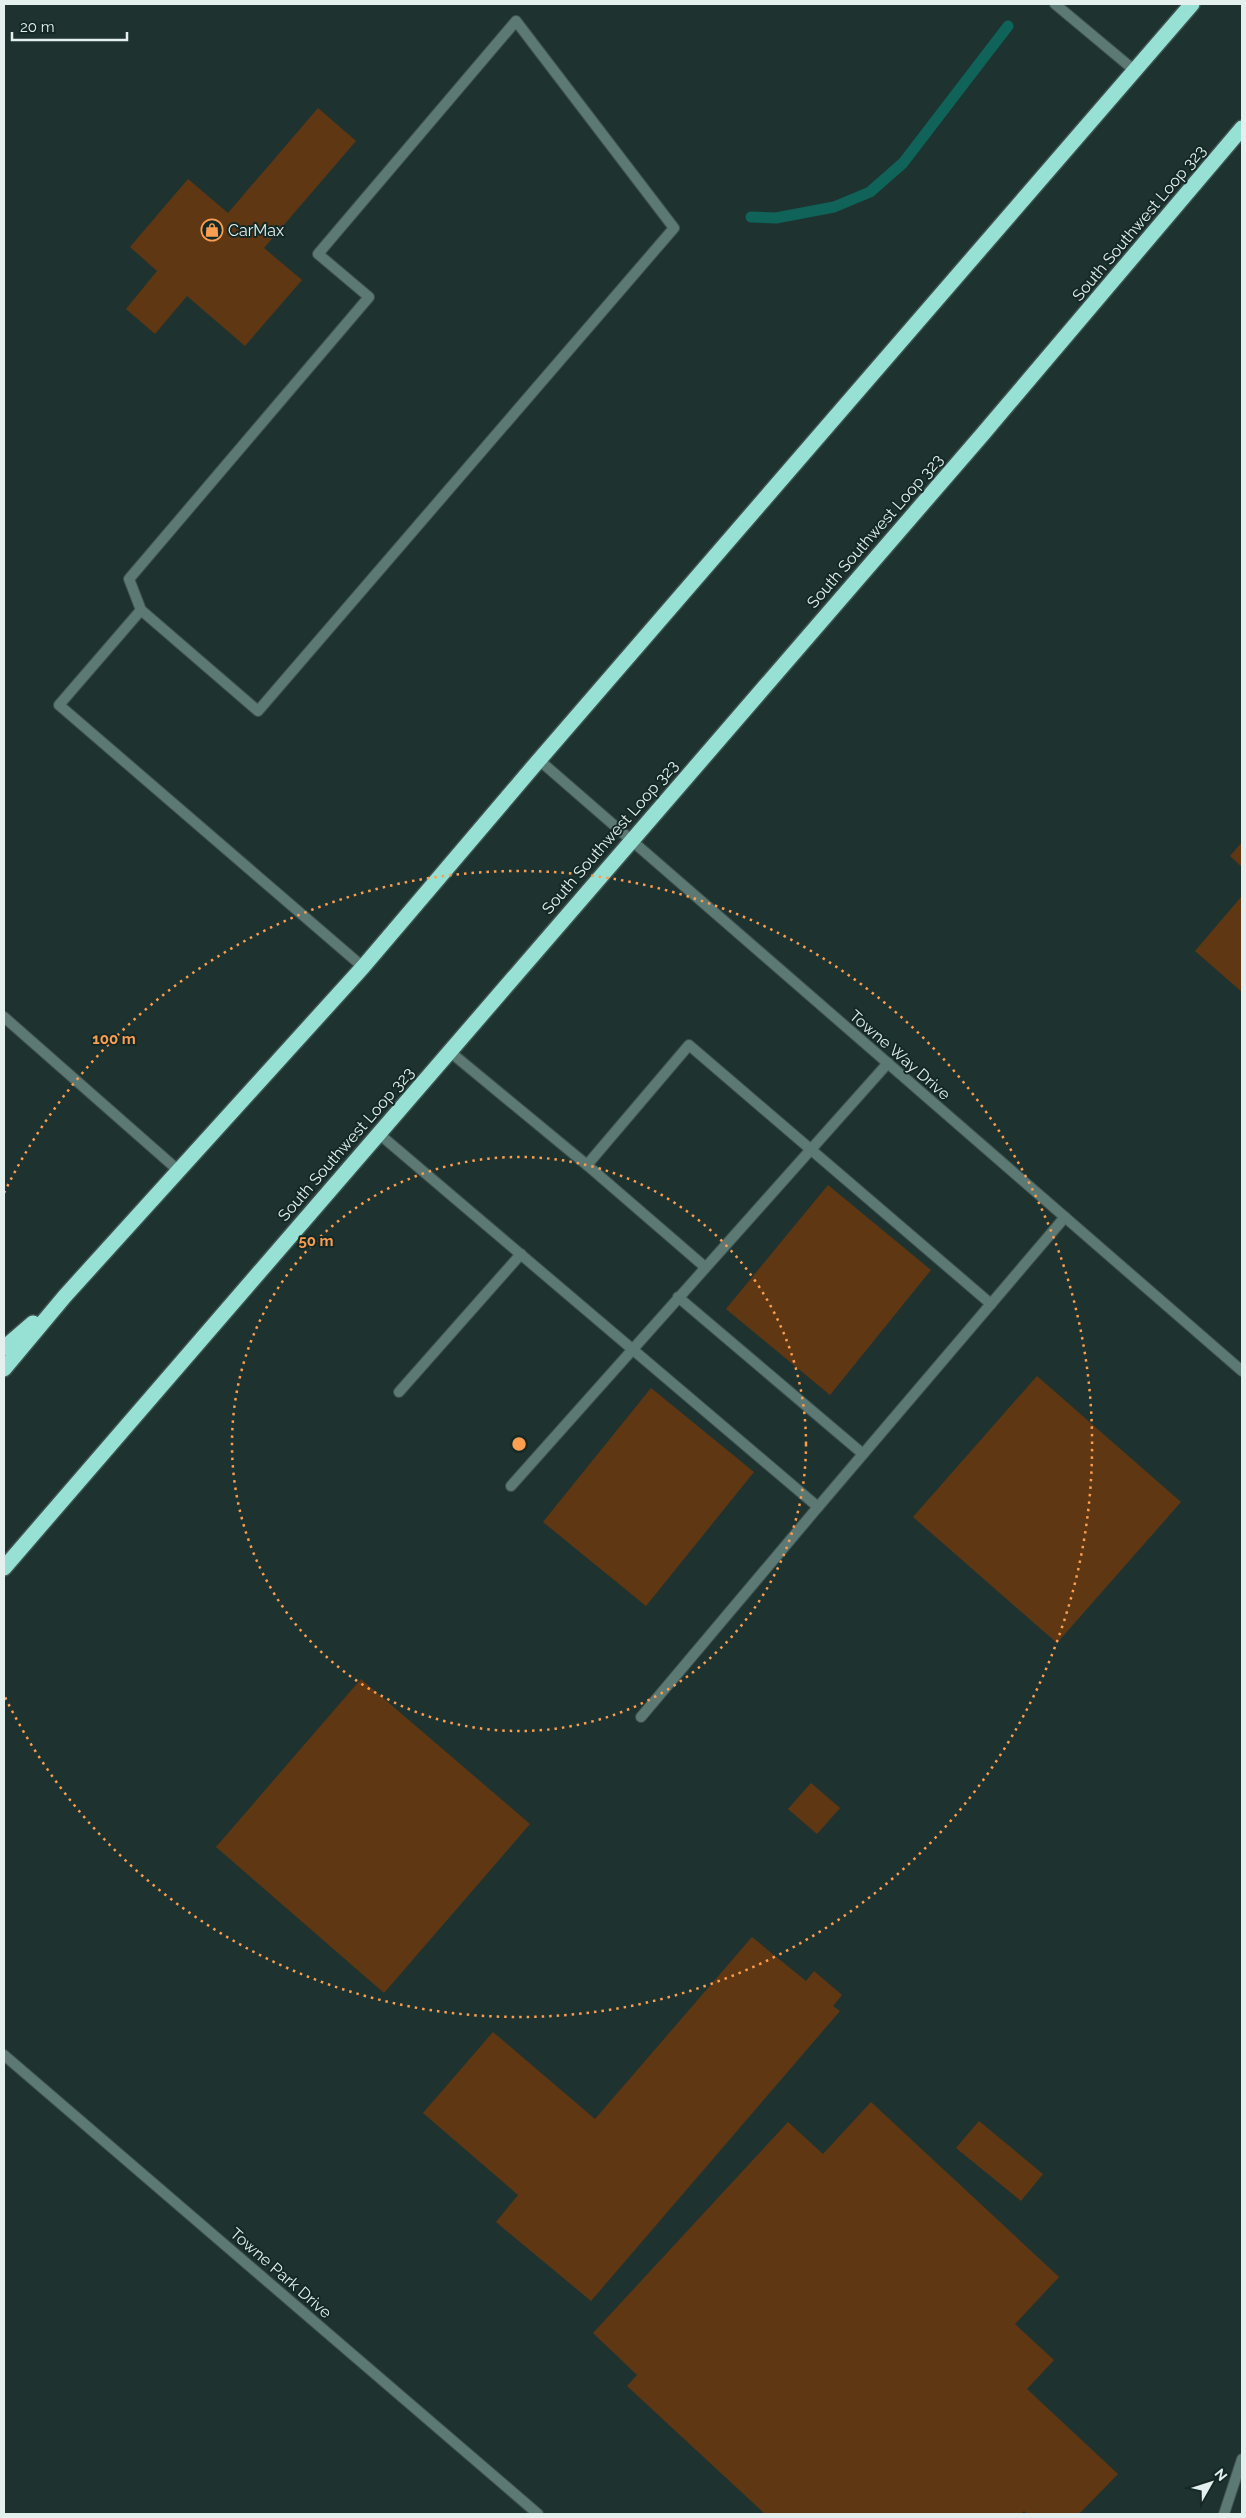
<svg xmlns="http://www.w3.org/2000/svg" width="1246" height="2518" font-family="Raleway,sans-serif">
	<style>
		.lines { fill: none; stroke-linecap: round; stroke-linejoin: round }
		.stream { stroke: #0f6359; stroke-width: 11 }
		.building { fill: #603713 }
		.lane-casing { stroke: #3e514e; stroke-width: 12 }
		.street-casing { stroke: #3e514e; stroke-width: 12 }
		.highway-casing { stroke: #3e514e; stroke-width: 18 }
		.lane { stroke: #5d7974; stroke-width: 10 }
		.street { stroke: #5d7974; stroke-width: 10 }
		.highway { stroke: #97e1d4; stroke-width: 15 }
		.ring { fill: none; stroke: #fb9e50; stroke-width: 2.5; stroke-dasharray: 2.5 5 }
		.labels { text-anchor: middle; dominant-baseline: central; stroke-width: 4; stroke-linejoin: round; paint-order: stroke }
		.street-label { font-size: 16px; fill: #e3f0ed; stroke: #142926 }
		.poi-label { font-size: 16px; fill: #e3f0ed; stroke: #142926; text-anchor: start }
		.centre { fill: #fb9e50; stroke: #142926; stroke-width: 2.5 }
		.ring-label { font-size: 15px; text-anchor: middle; font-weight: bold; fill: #fb9e50; stroke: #142926; stroke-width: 4; stroke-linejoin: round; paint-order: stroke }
	</style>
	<rect width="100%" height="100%" fill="#1e3330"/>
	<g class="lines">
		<path class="stream" d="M 751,217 L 776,218 L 834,207 L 870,192 L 903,163 L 1008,26"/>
	</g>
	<g class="building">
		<path d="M 318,108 L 356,141 L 264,248 L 302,280 L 245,346 L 187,296 L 155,334 L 126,309 L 157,271 L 130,247 L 188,179 L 228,213 Z"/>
		<path d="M 1242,842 L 1242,867 L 1230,856 Z"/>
		<path d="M 1242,896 L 1242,992 L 1195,951 Z"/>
		<path d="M 828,1185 L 931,1270 L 830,1395 L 726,1309 Z"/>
		<path d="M 1037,1376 L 1181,1502 L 1057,1643 L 913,1517 Z"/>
		<path d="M 651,1388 L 754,1472 L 646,1606 L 543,1522 Z"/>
		<path d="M 361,1679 L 530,1824 L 384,1993 L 216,1847 Z"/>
		<path d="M 811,1783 L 840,1808 L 817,1834 L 788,1809 Z"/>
		<path d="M 752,1937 L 806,1981 L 814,1971 L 842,1995 L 833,2006 L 840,2011 L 591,2301 L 496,2222 L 518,2195 L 423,2113 L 493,2032 L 595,2119 Z"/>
		<path d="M 871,2102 L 1059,2277 L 1015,2324 L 1054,2360 L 1027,2389 L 1118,2474 L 1079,2514 L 1027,2514 L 1024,2511 L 1021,2514 L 765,2514 L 627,2386 L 637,2375 L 593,2333 L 788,2122 L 823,2154 Z"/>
		<path d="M 979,2121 L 1043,2174 L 1021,2201 L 956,2148 Z"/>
	</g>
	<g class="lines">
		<g class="lane-casing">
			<g id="lane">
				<path d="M 1055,4 L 1134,70"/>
				<path d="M 141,610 L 258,711 L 674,228 L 516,21 L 318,254 L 369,297 L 129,579 L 141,610 L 59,705 L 363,967"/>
				<path d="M 4,1017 L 179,1171"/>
				<path d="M 449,1051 L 587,1165"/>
				<path d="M 378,1133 L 818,1507 L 641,1717"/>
				<path d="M 705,1267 L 587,1165 L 689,1045 L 991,1304"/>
				<path d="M 678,1297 L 863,1454"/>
				<path d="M 399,1392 L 521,1254"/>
				<path d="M 511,1486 L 888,1063"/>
				<path d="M 818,1507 L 1065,1217"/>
			</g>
		</g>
		<g class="street-casing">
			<g id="street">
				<path d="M 539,760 L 1242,1371"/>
				<path d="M 4,2055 L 538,2514"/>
				<path d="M 1224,2514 L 1242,2459"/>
			</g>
		</g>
		<g class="highway-casing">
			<g id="highway">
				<path d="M 4,1348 L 33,1323"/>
				<path d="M 4,1369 L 65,1296 L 363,967 L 539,760 L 1192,4"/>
				<path d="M 4,1568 L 982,435 L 1242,128"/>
			</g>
		</g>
		<use href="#lane" class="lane"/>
		<use href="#street" class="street"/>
		<use href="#highway" class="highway"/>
	</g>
	<g class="ring">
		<circle cx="519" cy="1444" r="287"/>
		<path d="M4 1193A573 573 0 1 1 4 1695"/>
	</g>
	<defs>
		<g id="shop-ring" transform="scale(1.125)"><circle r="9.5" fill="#142926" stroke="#fb9e50" stroke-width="1.5"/><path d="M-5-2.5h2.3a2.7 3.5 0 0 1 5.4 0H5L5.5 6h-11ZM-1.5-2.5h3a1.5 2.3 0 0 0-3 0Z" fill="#fb9e50"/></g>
	</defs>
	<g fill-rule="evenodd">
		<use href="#shop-ring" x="212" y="230"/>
	</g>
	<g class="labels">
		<g class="street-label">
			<text transform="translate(1139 223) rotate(-50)">South Southwest Loop 323</text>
			<text transform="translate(875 531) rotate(-49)">South Southwest Loop 323</text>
			<text transform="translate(610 837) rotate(-49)">South Southwest Loop 323</text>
			<text transform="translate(900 1055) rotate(41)">Towne Way Drive</text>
			<text transform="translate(346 1144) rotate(-49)">South Southwest Loop 323</text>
			<text transform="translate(281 2273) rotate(41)">Towne Park Drive</text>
		</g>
		<g class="poi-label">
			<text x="228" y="230">CarMax</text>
		</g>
	</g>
	<circle cx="519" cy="1444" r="8" class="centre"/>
	<g class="ring-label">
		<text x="114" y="1044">100 m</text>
		<text x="316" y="1246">50 m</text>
	</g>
	<rect width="1246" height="2518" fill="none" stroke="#e3f0ed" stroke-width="10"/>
	<g transform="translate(1211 2483) rotate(51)" stroke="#142926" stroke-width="4" paint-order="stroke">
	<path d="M0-4L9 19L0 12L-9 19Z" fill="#e3f0ed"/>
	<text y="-8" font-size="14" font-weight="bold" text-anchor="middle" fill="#e3f0ed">N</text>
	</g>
	<path d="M12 32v8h115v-8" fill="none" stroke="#e3f0ed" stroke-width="2.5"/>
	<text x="20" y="32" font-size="15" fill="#e3f0ed" stroke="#142926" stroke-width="4" paint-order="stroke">20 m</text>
</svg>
